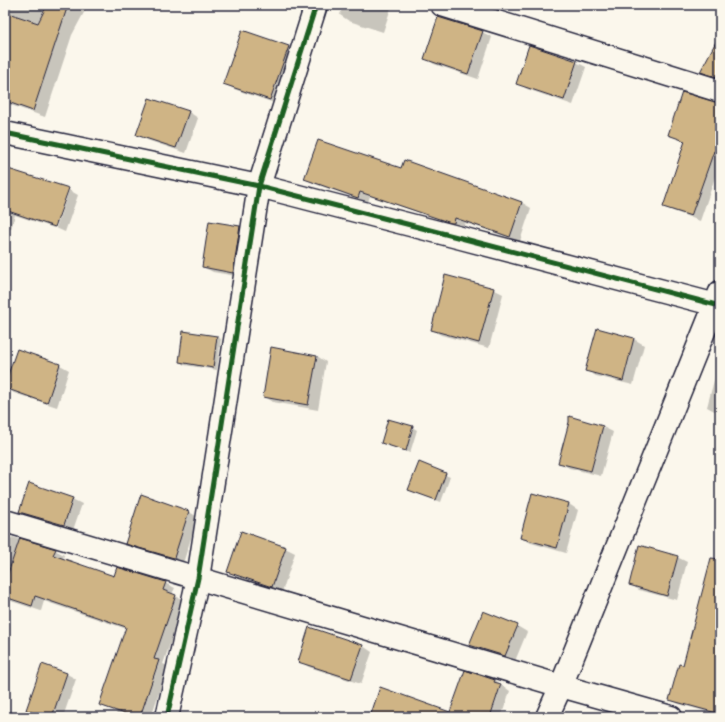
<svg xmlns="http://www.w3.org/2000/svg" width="725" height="722" font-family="Mynerve,sans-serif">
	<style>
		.shadow { fill: #0003 }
		.building { fill: #cfb485; stroke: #22223b }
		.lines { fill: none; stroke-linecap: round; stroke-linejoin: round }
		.street-casing { stroke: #22223b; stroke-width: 25 }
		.street { stroke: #fbf7ec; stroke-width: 22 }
		.cycleway-casing { stroke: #fbf7ec; stroke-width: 8 }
		.cycleway { stroke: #1b5e20; stroke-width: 5 }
	</style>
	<rect width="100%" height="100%" fill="#fbf7ec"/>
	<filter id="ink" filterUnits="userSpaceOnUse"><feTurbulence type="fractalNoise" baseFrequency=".025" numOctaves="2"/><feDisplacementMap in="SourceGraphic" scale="8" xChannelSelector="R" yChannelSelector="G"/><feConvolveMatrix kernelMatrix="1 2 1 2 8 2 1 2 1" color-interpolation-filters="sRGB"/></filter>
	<g filter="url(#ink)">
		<g class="shadow">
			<path d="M 5,5 L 88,5 L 72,35 L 45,117 L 5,103 Z"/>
			<path d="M 343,5 L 392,5 L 383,32 L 349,21 L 340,15 Z"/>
			<path d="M 479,5 L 502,5 L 500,12 Z"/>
			<path d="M 482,32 L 492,37 L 478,79 L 434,64 L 425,58 Z"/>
			<path d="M 720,36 L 720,79 L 710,76 L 701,71 Z"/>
			<path d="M 288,47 L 298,52 L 280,105 L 234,89 L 224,83 Z"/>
			<path d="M 576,62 L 586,67 L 573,105 L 527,89 L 518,83 Z"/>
			<path d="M 150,99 L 189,112 L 198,118 L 186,153 L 147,140 L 137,134 Z"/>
			<path d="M 720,104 L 720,148 L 717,157 L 719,158 L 720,154 L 720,163 L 700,221 L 673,211 L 664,206 L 685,142 L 669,134 Z"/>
			<path d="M 405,161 L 521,202 L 531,208 L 520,241 L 465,223 L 463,228 L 462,227 L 370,196 L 368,202 L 315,184 L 306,179 L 402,170 Z"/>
			<path d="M 5,169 L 26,175 L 69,190 L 67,190 L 54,228 L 15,215 L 11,229 L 5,227 Z"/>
			<path d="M 69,190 L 78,195 L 65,232 L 56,228 Z"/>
			<path d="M 240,227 L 249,233 L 242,277 L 213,272 L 203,267 Z"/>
			<path d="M 493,289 L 503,294 L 489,348 L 441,335 L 432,330 Z"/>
			<path d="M 597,330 L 634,339 L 644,345 L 633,385 L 596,376 L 586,370 Z"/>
			<path d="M 217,337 L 221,339 L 217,370 L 184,365 L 180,362 Z"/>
			<path d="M 317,356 L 326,362 L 318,410 L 273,402 L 264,396 Z"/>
			<path d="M 60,365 L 69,370 L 57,407 L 14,393 L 5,387 L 5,386 Z"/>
			<path d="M 718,365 L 720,365 L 720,414 L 707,407 Z"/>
			<path d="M 570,418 L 603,427 L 613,432 L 601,476 L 569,468 L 559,462 L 570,422 Z"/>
			<path d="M 412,427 L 417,430 L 410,453 L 382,443 Z"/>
			<path d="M 419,464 L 450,477 L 441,502 L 414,492 Z"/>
			<path d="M 142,495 L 189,512 L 198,517 L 183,563 L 136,549 L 126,543 Z"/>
			<path d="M 72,499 L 82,504 L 73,530 L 30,517 L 20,512 Z"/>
			<path d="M 569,504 L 578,510 L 566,553 L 531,543 L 521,538 Z"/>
			<path d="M 5,537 L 11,539 L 12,537 L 55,550 L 64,555 L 63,559 L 115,577 L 165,583 L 175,588 L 172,594 L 185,601 L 163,664 L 168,666 L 151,717 L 115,717 L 117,712 L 100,705 L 127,629 L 44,601 L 41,611 L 8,600 L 5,609 Z"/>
			<path d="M 285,548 L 295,553 L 282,592 L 237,577 L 228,571 Z"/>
			<path d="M 677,557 L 687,562 L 677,600 L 639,590 L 630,584 Z"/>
			<path d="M 720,598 L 720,715 L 679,704 L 671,700 L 684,667 Z"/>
			<path d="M 517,626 L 527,632 L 515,661 L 480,650 L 471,644 Z"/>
			<path d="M 310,628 L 363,646 L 372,652 L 361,684 L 309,667 L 299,661 Z"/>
			<path d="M 465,672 L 495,680 L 510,691 L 501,717 L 461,717 L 451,712 Z"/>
			<path d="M 67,674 L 76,679 L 63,717 L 41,717 L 27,710 Z"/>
			<path d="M 292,712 L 305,717 L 290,717 Z"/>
		</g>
		<g class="building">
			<path d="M 47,5 L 68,5 L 33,111 L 5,101 L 5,12 L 38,23 Z"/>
			<path d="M 438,17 L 483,31 L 468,74 L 424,59 Z"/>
			<path d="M 242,30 L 289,46 L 270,100 L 223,84 Z"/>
			<path d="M 720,34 L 720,78 L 700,72 Z"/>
			<path d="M 529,45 L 577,61 L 564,100 L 516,84 Z"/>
			<path d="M 682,92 L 720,103 L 720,153 L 714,151 L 691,216 L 663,207 L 685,141 L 668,135 Z"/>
			<path d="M 149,98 L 189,111 L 176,148 L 136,135 Z"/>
			<path d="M 318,140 L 401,168 L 404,160 L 522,202 L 510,237 L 455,218 L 454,223 L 451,223 L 360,192 L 358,198 L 304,179 Z"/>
			<path d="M 5,168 L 69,188 L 55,227 L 5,210 Z"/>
			<path d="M 209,221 L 240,226 L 233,273 L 202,267 Z"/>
			<path d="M 445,275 L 494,288 L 479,343 L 431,330 Z"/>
			<path d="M 597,328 L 634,338 L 623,381 L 585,371 Z"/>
			<path d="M 183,331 L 217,336 L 213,368 L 179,362 Z"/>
			<path d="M 271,347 L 317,356 L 308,405 L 263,397 Z"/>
			<path d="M 17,349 L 60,364 L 47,403 L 5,388 L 5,383 Z"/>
			<path d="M 569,416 L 603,426 L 591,471 L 558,463 L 569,422 Z"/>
			<path d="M 388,419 L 413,426 L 406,451 L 381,443 Z"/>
			<path d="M 419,462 L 446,473 L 436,500 L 408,490 Z"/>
			<path d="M 29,483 L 73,498 L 64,525 L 19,512 Z"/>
			<path d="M 532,493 L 569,503 L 557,548 L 520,538 Z"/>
			<path d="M 141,494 L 189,511 L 174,558 L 125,544 Z"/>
			<path d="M 241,531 L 286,547 L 272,587 L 227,572 Z"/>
			<path d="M 20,538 L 56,549 L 53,555 L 114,576 L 117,567 L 166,582 L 163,590 L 176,595 L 154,659 L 159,660 L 140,717 L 134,717 L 99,705 L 126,627 L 35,596 L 32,606 L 5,597 L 5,582 Z"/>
			<path d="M 639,545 L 678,556 L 667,596 L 629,585 Z"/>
			<path d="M 711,558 L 720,559 L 720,714 L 669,700 L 679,664 L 683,665 Z"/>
			<path d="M 483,611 L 518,625 L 505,656 L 469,645 Z"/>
			<path d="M 309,627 L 363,645 L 351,679 L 298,662 Z"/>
			<path d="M 42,664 L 67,673 L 52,717 L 45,717 L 26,710 Z"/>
			<path d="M 465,670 L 495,680 L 494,682 L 501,684 L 490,717 L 465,717 L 454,713 L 453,717 L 370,717 L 380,687 L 450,712 Z"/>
		</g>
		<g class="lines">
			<g class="street-casing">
				<g id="street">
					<path d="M 442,5 L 720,91"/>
					<path d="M 5,133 L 259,186 L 461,238 L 720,306"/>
					<path d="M 5,521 L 561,686 L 671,717"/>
					<path d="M 167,717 L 198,578 L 259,186 L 316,5"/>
					<path d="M 547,717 L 561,686 L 720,292"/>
				</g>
			</g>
			<use href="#street" class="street"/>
			<g class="cycleway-casing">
				<g id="cycleway">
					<path d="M 5,133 L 259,186 L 461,238 L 720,306"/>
					<path d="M 167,717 L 198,578 L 259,186 L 316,5"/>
				</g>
			</g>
			<use href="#cycleway" class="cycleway"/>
		</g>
	</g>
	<rect width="725" height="722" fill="none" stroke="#fbf7ec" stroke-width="20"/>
	<rect x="10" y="10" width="705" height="702" fill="none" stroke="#22223b" stroke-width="1.5" filter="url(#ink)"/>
</svg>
